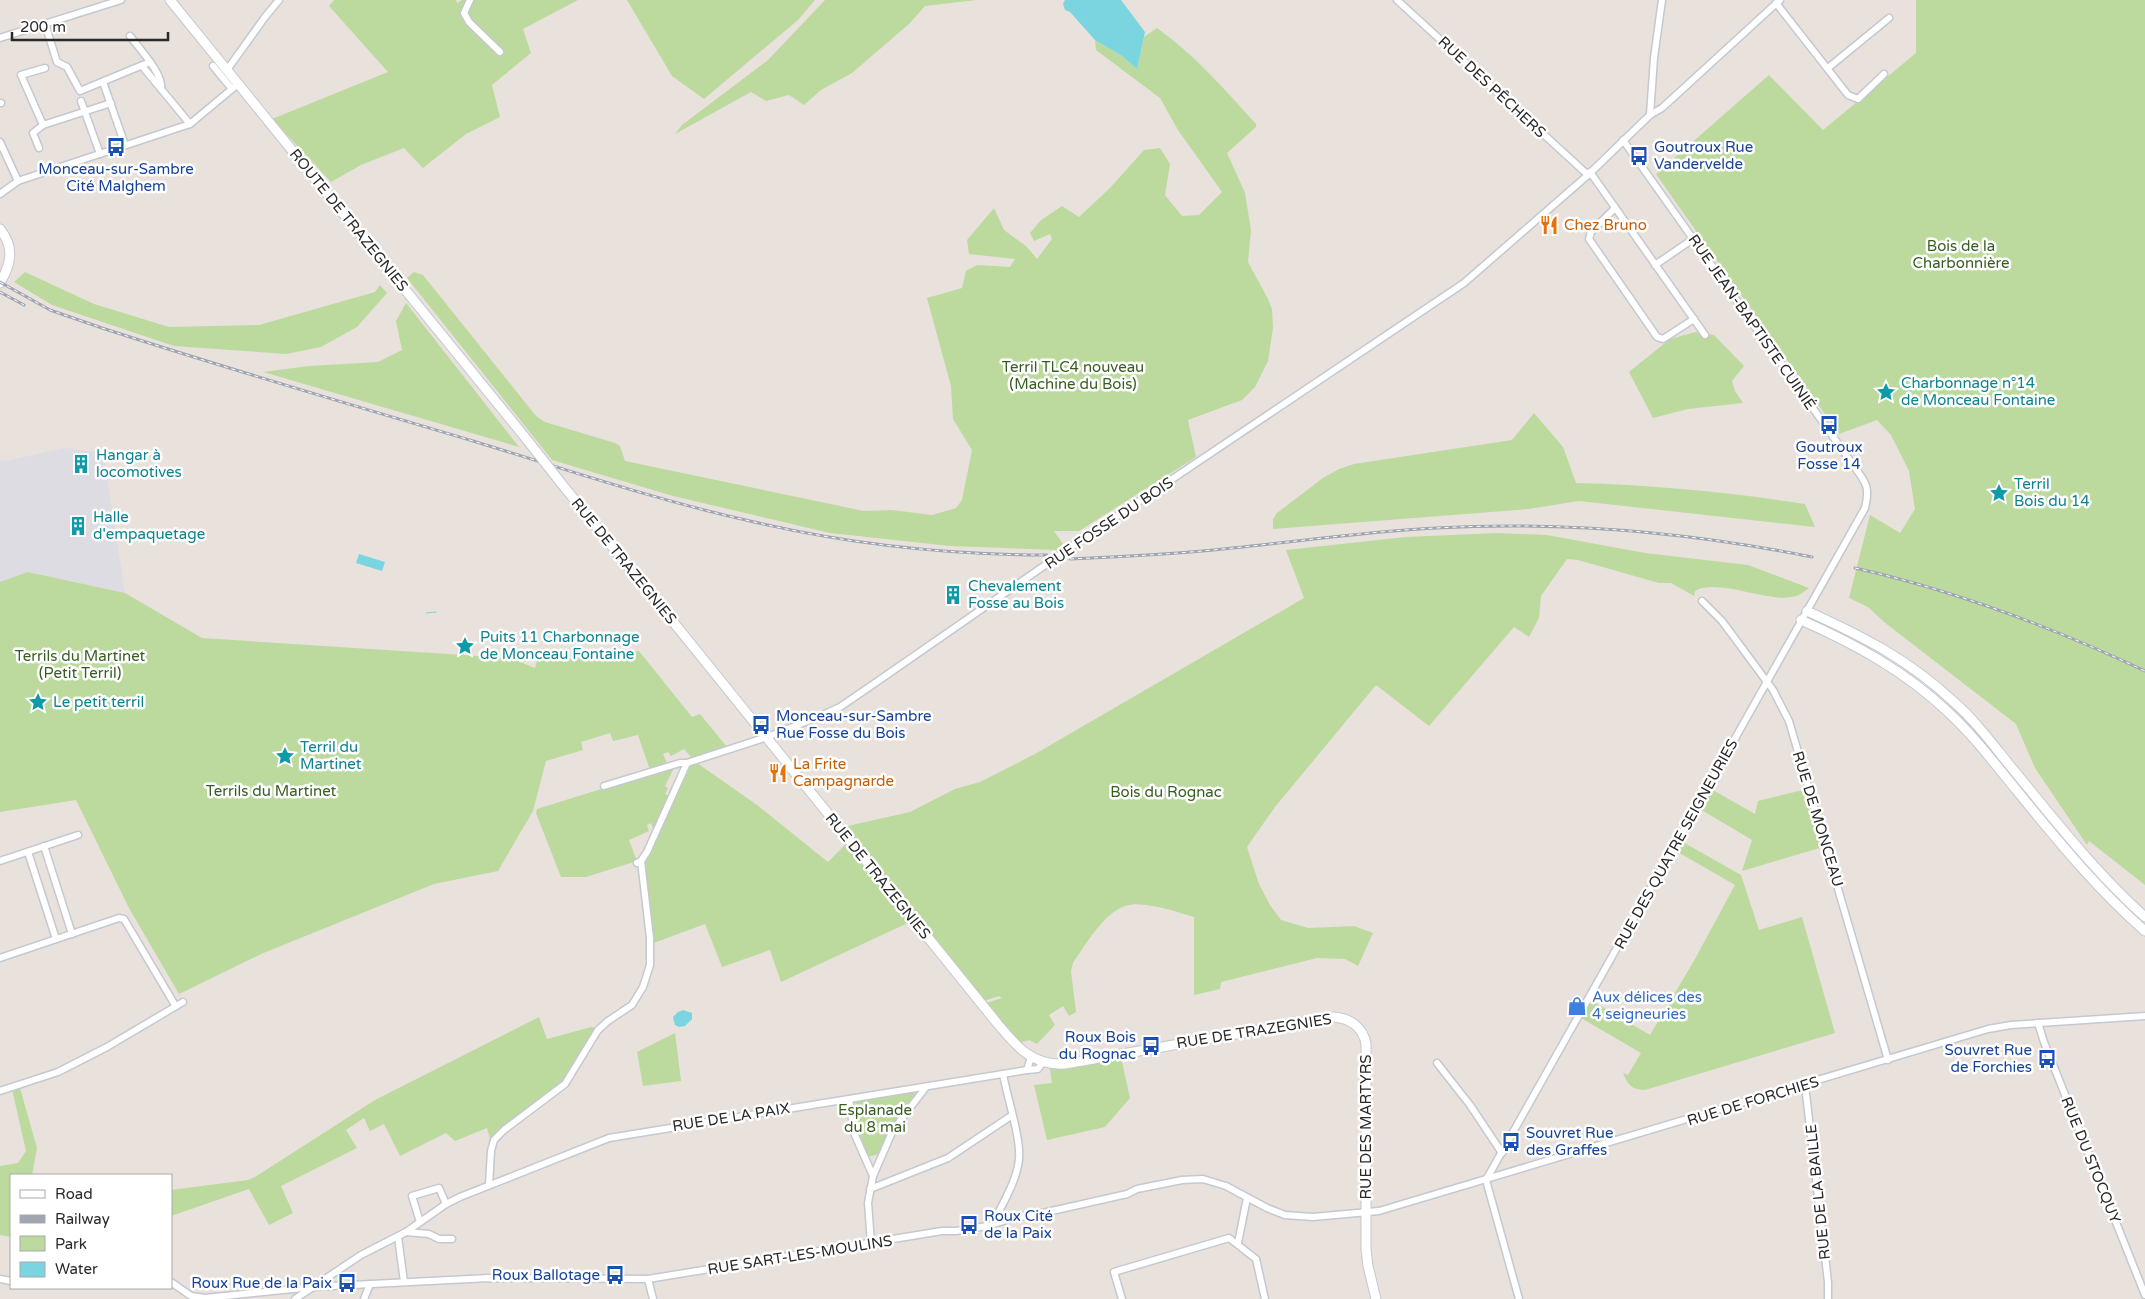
<svg xmlns="http://www.w3.org/2000/svg" width="2145" height="1299" font-family="'Varela Round',sans-serif">
	<style>
		.industrial { fill: #dddce2 }
		.green { fill: #bcda9e }
		.water { fill: #7ad5e0 }
		.lines { fill: none; stroke-linecap: round; stroke-linejoin: round }
		.stream { stroke: #7ad5e0; stroke-width: 1 }
		.street-casing { stroke: #c4c8d1; stroke-width: 9 }
		.secondary-casing { stroke: #c4c8d1; stroke-width: 11 }
		.street { stroke: #fff; stroke-width: 6 }
		.secondary { stroke: #fff; stroke-width: 9 }
		.rail-casing { stroke: #9fa5b1; stroke-width: 3 }
		.rail { stroke: #fff; stroke-width: 1; stroke-dasharray: 4; stroke-linecap: butt }
		.secondary-bridge-casing { stroke: #c4c8d1; stroke-width: 11; stroke-linecap: butt }
		.secondary-bridge { stroke: #fff; stroke-width: 9 }
		.labels { text-anchor: middle; dominant-baseline: central; stroke-width: 5; stroke-linejoin: round; paint-order: stroke }
		.street-label { font-size: 15px; fill: #292929; stroke: #fff }
		.transit-label { font-size: 15px; fill: #164399; stroke: #fff; text-anchor: start }
		.food-label { font-size: 15px; fill: #c56008; stroke: #fff; text-anchor: start }
		.park-label { font-size: 15px; fill: #375d21; stroke: #fff }
		.culture-label { font-size: 15px; fill: #0d838f; stroke: #fff; text-anchor: start }
		.shop-label { font-size: 15px; fill: #366cbe; stroke: #fff; text-anchor: start }
	</style>
	<rect width="100%" height="100%" fill="#e9e1dc"/>
	<path class="industrial" d="M 65,448 L 103,453 L 125,593 L 29,572 L 0,582 L 0,460 L 6,461 Z"/>
	<g class="green">
		<path d="M 334,0 L 456,0 L 457,3 L 462,0 L 578,0 L 523,29 L 531,53 L 492,85 L 500,117 L 466,134 L 423,168 L 404,148 L 361,165 L 331,182 L 272,119 L 388,72 L 329,6 Z"/>
		<path d="M 627,0 L 815,0 L 798,20 L 704,99 L 672,76 Z"/>
		<path d="M 825,0 L 976,0 L 925,6 L 909,24 L 852,73 L 821,90 L 804,105 L 789,95 L 766,101 L 751,92 L 675,134 L 682,125 L 768,60 Z"/>
		<path d="M 1916,0 L 2145,0 L 2145,885 L 2089,841 L 2087,845 L 2035,768 L 2016,724 L 1884,622 L 1868,607 L 1849,598 L 1870,515 L 1900,533 L 1915,509 L 1909,471 L 1891,435 L 1877,420 L 1839,434 L 1656,174 L 1769,75 L 1823,130 L 1916,53 Z"/>
		<path d="M 1157,28 C 1194,54 1225,90 1256,124 L 1256,127 L 1227,153 L 1245,193 L 1251,230 L 1248,262 L 1268,299 L 1272,309 L 1273,328 L 1268,361 L 1255,387 L 1242,400 L 1188,420 L 1196,457 L 1079,531 L 1054,531 L 1063,544 L 1056,550 L 950,546 L 830,533 L 673,496 L 552,460 L 407,278 L 414,272 L 423,275 L 536,416 L 545,422 L 615,443 L 620,446 L 625,461 L 864,511 L 892,510 L 932,515 L 956,508 L 962,500 L 972,450 L 953,419 L 951,386 L 927,298 L 962,288 L 966,271 L 977,265 L 1010,267 L 1015,259 L 969,254 L 967,240 L 994,208 L 1004,230 L 1026,246 L 1037,259 L 1052,239 L 1050,234 L 1034,241 L 1030,233 L 1041,220 L 1062,206 L 1079,217 L 1110,188 L 1144,150 L 1160,148 L 1170,164 L 1165,195 L 1182,216 L 1199,215 L 1222,192 L 1178,130 L 1160,98 L 1096,50 L 1095,40 L 1122,56 L 1137,69 L 1144,37 Z"/>
		<path d="M 25,272 L 94,304 L 169,327 L 259,325 L 375,292 L 380,285 L 387,293 L 357,327 L 321,347 L 286,354 L 174,346 L 52,305 L 14,282 Z"/>
		<path d="M 406,303 L 519,447 L 263,372 L 309,366 L 378,362 L 402,350 L 396,321 Z"/>
		<path d="M 1696,332 L 1714,335 L 1744,366 L 1732,381 L 1735,391 L 1743,403 L 1688,409 L 1653,418 L 1629,372 L 1670,339 Z"/>
		<path d="M 1534,413 L 1563,447 L 1576,483 C 1654,485 1729,492 1805,504 L 1815,527 L 1579,501 L 1528,509 L 1273,529 L 1273,519 L 1277,513 L 1323,478 L 1339,469 L 1354,464 L 1512,440 Z"/>
		<path d="M 1497,533 L 1547,535 L 1645,553 L 1748,565 L 1809,588 C 1804,592 1797,597 1791,597 C 1765,602 1718,578 1695,591 L 1694,596 L 1671,583 L 1659,583 L 1578,560 L 1567,559 L 1541,596 L 1539,618 L 1529,637 L 1514,627 L 1429,726 L 1376,685 L 1275,807 L 1247,847 L 1259,884 L 1270,905 L 1281,920 L 1308,928 L 1354,926 L 1373,933 L 1358,966 L 1345,959 L 1317,958 L 1221,982 L 1220,989 L 1194,995 L 1194,917 C 1176,912 1143,900 1125,906 C 1104,913 1085,945 1073,963 L 1071,971 L 1076,1012 L 1069,1016 L 1063,1006 L 1049,1015 L 1055,1025 L 1037,1044 L 1029,1040 L 1019,1043 L 986,1003 L 1002,998 L 999,996 L 984,1001 L 843,827 L 910,812 L 955,789 L 980,782 L 1035,754 L 1304,598 L 1286,550 L 1406,537 Z"/>
		<path d="M 28,572 L 125,593 L 202,638 L 510,658 L 535,668 L 538,657 L 587,659 L 639,651 L 692,717 L 700,714 L 727,747 L 692,758 L 684,749 L 671,756 L 668,752 L 663,754 L 668,765 L 650,770 L 638,735 L 613,741 L 610,733 L 581,742 L 583,750 L 546,761 L 533,811 L 498,871 L 434,884 L 261,954 L 179,994 L 129,908 L 76,800 L 0,812 L 0,582 Z"/>
		<path d="M 697,763 L 757,805 L 828,862 L 846,844 L 910,922 L 781,982 L 770,950 L 722,967 L 705,924 L 651,944 L 644,862 L 688,767 Z"/>
		<path d="M 675,766 L 665,786 L 668,788 L 665,794 L 669,796 L 654,831 L 651,823 L 647,825 L 649,831 L 629,840 L 637,861 L 586,877 L 561,877 L 536,813 L 537,809 Z"/>
		<path d="M 1711,789 L 1755,814 L 1758,801 L 1807,789 L 1823,847 L 1742,871 L 1752,840 L 1700,809 Z"/>
		<path d="M 1681,841 L 1741,875 L 1759,930 L 1802,917 L 1835,1033 L 1645,1090 C 1632,1090 1628,1085 1623,1073 L 1628,1075 L 1641,1053 L 1581,1018 L 1592,1001 L 1650,1035 L 1695,959 L 1735,885 L 1676,851 Z"/>
		<path d="M 539,1017 L 547,1039 L 591,1027 L 598,1028 L 561,1085 L 491,1142 L 487,1128 L 455,1141 L 446,1133 L 400,1156 L 384,1124 L 370,1131 L 364,1118 L 346,1130 L 357,1148 L 281,1186 L 293,1213 L 269,1225 L 249,1189 L 171,1216 L 171,1190 L 248,1180 L 255,1177 L 375,1100 Z"/>
		<path d="M 675,1033 L 681,1081 L 643,1086 L 637,1052 Z"/>
		<path d="M 1121,1057 L 1130,1098 L 1105,1127 L 1047,1140 L 1034,1085 L 1052,1083 L 1050,1069 Z"/>
		<path d="M 20,1088 L 37,1148 L 32,1175 L 11,1175 L 11,1237 L 0,1235 L 0,1166 L 18,1163 L 26,1151 L 12,1089 Z"/>
		<path d="M 915,1092 L 916,1098 L 893,1123 L 878,1154 L 868,1157 L 860,1135 L 855,1102 Z"/>
	</g>
	<g class="water">
		<path d="M 1065,0 L 1121,0 L 1145,32 L 1137,69 L 1122,56 L 1095,40 L 1070,12 L 1065,10 L 1063,4 Z"/>
		<path d="M 359,554 L 385,562 L 382,571 L 356,563 Z"/>
		<path d="M 683,1010 L 692,1013 L 692,1019 L 685,1026 L 679,1027 L 675,1025 L 673,1017 L 678,1012 Z"/>
	</g>
	<g class="lines">
		<path class="stream" d="M 426,613 L 436,612"/>
		<g class="street-casing">
			<g id="street">
				<path d="M 470,0 L 464,13 L 469,22 L 500,52"/>
				<path d="M 1397,0 L 1588,175"/>
				<path d="M 1776,3 L 1848,95 L 1858,99 L 1884,74"/>
				<path d="M 45,24 L 57,62 L 67,67 L 80,91 L 150,62"/>
				<path d="M 130,36 C 139,48 164,75 161,89"/>
				<path d="M 0,38 L 121,0"/>
				<path d="M 142,66 L 190,124"/>
				<path d="M 213,66 L 232,89"/>
				<path d="M 45,68 L 21,75 L 43,125 L 111,103"/>
				<path d="M 1828,68 L 1889,18"/>
				<path d="M 227,70 L 265,17 L 279,0"/>
				<path d="M 103,82 L 125,145"/>
				<path d="M 81,101 L 100,154"/>
				<path d="M 0,103 L 1,103"/>
				<path d="M 1650,115 L 1654,58 L 1662,0"/>
				<path d="M 0,142 L 18,181"/>
				<path d="M 39,148 L 33,133 L 43,125"/>
				<path d="M 1590,172 L 1705,335"/>
				<path d="M 0,194 L 18,181 L 190,124 L 238,84"/>
				<path d="M 1615,208 L 1591,232 L 1589,239 L 1657,337 L 1663,339 L 1694,319"/>
				<path d="M 1655,265 L 1693,239"/>
				<path d="M 1702,601 L 1722,621 L 1773,690 L 1789,721 L 1888,1060"/>
				<path d="M 604,786 L 680,763 L 687,763 L 767,737 L 818,717 L 840,707 L 878,681 L 1077,543 L 1464,283 L 1588,175 L 1650,115 L 1662,108 L 1780,0"/>
				<path d="M 44,846 L 72,934"/>
				<path d="M 28,852 L 56,939"/>
				<path d="M 0,861 L 78,835"/>
				<path d="M 637,863 L 641,861 L 647,852 L 687,763"/>
				<path d="M 0,958 L 119,918 L 124,919 L 175,1005"/>
				<path d="M 2038,1023 L 2044,1042 L 2145,1295"/>
				<path d="M 1031,1057 L 1027,1070 L 1038,1069 L 1043,1062"/>
				<path d="M 1437,1063 L 1470,1105 L 1502,1153"/>
				<path d="M 1805,1085 L 1828,1282 L 1828,1299"/>
				<path d="M 0,1091 L 58,1072 L 107,1047 L 183,1002"/>
				<path d="M 849,1099 L 854,1133 L 873,1176 L 868,1203 L 871,1243"/>
				<path d="M 873,1176 L 893,1130 L 926,1087"/>
				<path d="M 1486,1180 L 1865,508 C 1871,484 1864,481 1851,462 L 1623,140"/>
				<path d="M 1486,1180 L 1519,1299"/>
				<path d="M 489,1185 L 491,1151 L 494,1140 L 504,1130 L 565,1084 L 598,1030 L 608,1021 L 632,1005 L 643,987 L 650,965 L 650,938 L 641,861"/>
				<path d="M 870,1189 L 948,1158 L 1011,1116"/>
				<path d="M 420,1222 L 412,1196 L 439,1188 L 446,1204"/>
				<path d="M 993,1224 C 1002,1204 1017,1181 1019,1159 C 1021,1138 1007,1097 1003,1074"/>
				<path d="M 406,1232 L 429,1234 L 439,1239 L 452,1239"/>
				<path d="M 398,1237 L 404,1282"/>
				<path d="M 1238,1243 L 1247,1198"/>
				<path d="M 0,1279 L 11,1281"/>
				<path d="M 648,1279 L 653,1299"/>
				<path d="M 171,1282 L 191,1296 L 205,1298 L 313,1287 L 489,1278 L 648,1279 L 942,1231 L 956,1231 L 987,1226 L 1017,1217 L 1034,1215 L 1127,1194 L 1137,1189 L 1182,1180 L 1203,1179 L 1226,1186 L 1267,1208 L 1285,1215 L 1313,1217 L 1379,1211 L 1988,1029 L 2011,1025 L 2145,1016"/>
				<path d="M 295,1299 L 361,1255 L 406,1232 L 446,1204 L 460,1197 L 609,1138 L 1027,1070"/>
				<path d="M 364,1299 L 370,1284"/>
				<path d="M 1122,1299 L 1114,1272 L 1229,1238 L 1256,1259 L 1265,1299"/>
			</g>
		</g>
		<g class="secondary-casing">
			<g id="secondary">
				<path d="M 170,0 L 528,441"/>
				<path d="M 0,229 C 15,248 11,264 0,283"/>
				<path d="M 561,483 L 997,1023 C 1016,1046 1032,1066 1065,1064 L 1333,1017 C 1350,1018 1363,1027 1366,1044 L 1366,1249 L 1368,1266 L 1376,1299"/>
				<path d="M 1807,611 C 1864,637 1908,659 1954,702 C 1978,723 1996,749 2016,773 C 2057,823 2097,874 2145,917"/>
				<path d="M 1801,620 C 1855,644 1905,671 1948,712 C 1974,736 1995,764 2018,792 C 2058,841 2097,889 2145,931"/>
			</g>
		</g>
		<use href="#street" class="street"/>
		<use href="#secondary" class="secondary"/>
		<g class="rail-casing">
			<g id="rail">
				<path d="M 0,282 L 50,310 L 102,328 C 225,368 349,404 473,441 C 565,469 656,500 750,521 C 847,544 947,555 1047,555"/>
				<path d="M 0,292 L 24,305"/>
				<path d="M 1070,559 C 1114,557 1158,555 1202,551 C 1280,544 1358,532 1436,528 C 1562,521 1688,532 1812,557"/>
				<path d="M 1855,568 C 1956,591 2052,627 2145,671"/>
			</g>
		</g>
		<use href="#rail" class="rail"/>
		<g class="secondary-bridge-casing">
			<path id="secondary-bridge" d="M 528,441 L 561,483"/>
		</g>
		<use href="#secondary-bridge" class="secondary-bridge"/>
	</g>
	<defs>
		<g id="bus-bare" transform="scale(1.5)"><path d="M-5-6H5V4H4V6H2V4H-2V6H-4V4H-5ZM-3.5-4V0h7V-4ZM-3.5 1.2v1.5H-2V1.2ZM2 1.2v1.5H3.5V1.2Z" fill="#1a4fb4" stroke="#fff" stroke-width="2.5" paint-order="stroke"/></g>
		<g id="restaurant-bare" transform="scale(1.5)"><path d="M-5-6h1v4h1v-4h1v4h1v-4h1v5L-1.5 .5V6h-2V.5L-5-1ZM5-6V6H3V1.5H1.5Q1.5-4 5-6Z" fill="#e8710a" stroke="#fff" stroke-width="2.5" paint-order="stroke"/></g>
		<g id="sight-bare" transform="scale(1.5)"><path d="M0-6L1.8-2.2L6-1.7L2.9 1.2L3.7 5.4L0 3.3L-3.7 5.4L-2.9 1.2L-6-1.7L-1.8-2.2Z" fill="#0f9aa8" stroke="#fff" stroke-width="2.5" paint-order="stroke"/></g>
		<g id="building-bare" transform="scale(1.5)"><path d="M-4-6H4V6H1V3H-1V6H-4ZM-2.5-4.3h1.7v1.8h-1.7ZM.8-4.3h1.7v1.8H.8ZM-2.5-1h1.7V.8h-1.7ZM.8-1h1.7V.8H.8Z" fill="#0f9aa8" stroke="#fff" stroke-width="2.5" paint-order="stroke"/></g>
		<g id="shop-bare" transform="scale(1.5)"><path d="M-5-2.5h2.3a2.7 3.5 0 0 1 5.4 0H5L5.5 6h-11ZM-1.5-2.5h3a1.5 2.3 0 0 0-3 0Z" fill="#3f7fe0" stroke="#fff" stroke-width="2.5" paint-order="stroke"/></g>
	</defs>
	<g fill-rule="evenodd">
		<use href="#bus-bare" x="116" y="147"/>
		<use href="#bus-bare" x="1639" y="156"/>
		<use href="#restaurant-bare" x="1549" y="225"/>
		<use href="#sight-bare" x="1886" y="392"/>
		<use href="#bus-bare" x="1829" y="425"/>
		<use href="#building-bare" x="81" y="464"/>
		<use href="#sight-bare" x="1999" y="493"/>
		<use href="#building-bare" x="78" y="526"/>
		<use href="#building-bare" x="953" y="595"/>
		<use href="#sight-bare" x="465" y="646"/>
		<use href="#sight-bare" x="38" y="702"/>
		<use href="#bus-bare" x="761" y="725"/>
		<use href="#sight-bare" x="285" y="756"/>
		<use href="#restaurant-bare" x="778" y="773"/>
		<use href="#shop-bare" x="1577" y="1006"/>
		<use href="#bus-bare" x="1151" y="1046"/>
		<use href="#bus-bare" x="2047" y="1059"/>
		<use href="#bus-bare" x="1511" y="1142"/>
		<use href="#bus-bare" x="969" y="1225"/>
		<use href="#bus-bare" x="615" y="1275"/>
		<use href="#bus-bare" x="347" y="1283"/>
	</g>
	<g class="labels">
		<g class="street-label">
			<text transform="translate(1492 87) rotate(43)">RUE DES PÊCHERS</text>
			<text transform="translate(349 220) rotate(51)">ROUTE DE TRAZEGNIES</text>
			<text transform="translate(1752 322) rotate(55)">RUE JEAN-BAPTISTE CUINIÉ</text>
			<text transform="translate(1109 523) rotate(-34)">RUE FOSSE DU BOIS</text>
			<text transform="translate(624 561) rotate(51)">RUE DE TRAZEGNIES</text>
			<text transform="translate(1818 819) rotate(73)">RUE DE MONCEAU</text>
			<text transform="translate(1676 844) rotate(-61)">RUE DES QUATRE SEIGNEURIES</text>
			<text transform="translate(878 876) rotate(51)">RUE DE TRAZEGNIES</text>
			<text transform="translate(1254 1031) rotate(-9)">RUE DE TRAZEGNIES</text>
			<text transform="translate(1753 1101) rotate(-17)">RUE DE FORCHIES</text>
			<text transform="translate(731 1117) rotate(-9)">RUE DE LA PAIX</text>
			<text transform="translate(1366 1127) rotate(-90)">RUE DES MARTYRS</text>
			<text transform="translate(2091 1160) rotate(68)">RUE DU STOCQUY</text>
			<text transform="translate(1818 1192) rotate(-96)">RUE DE LA BAILLE</text>
			<text transform="translate(800 1255) rotate(-9)">RUE SART-LES-MOULINS</text>
		</g>
		<g class="transit-label">
			<text x="1654" y="147">Goutroux Rue<tspan x="1654" dy="17">Vandervelde</tspan></text>
			<text x="116" y="169" text-anchor="middle">Monceau-sur-Sambre<tspan x="116" dy="17">Cité Malghem</tspan></text>
			<text x="1829" y="447" text-anchor="middle">Goutroux<tspan x="1829" dy="17">Fosse 14</tspan></text>
			<text x="776" y="716">Monceau-sur-Sambre<tspan x="776" dy="17">Rue Fosse du Bois</tspan></text>
			<text x="1136" y="1037" text-anchor="end">Roux Bois<tspan x="1136" dy="17">du Rognac</tspan></text>
			<text x="2032" y="1050" text-anchor="end">Souvret Rue<tspan x="2032" dy="17">de Forchies</tspan></text>
			<text x="1526" y="1133">Souvret Rue<tspan x="1526" dy="17">des Graffes</tspan></text>
			<text x="984" y="1216">Roux Cité<tspan x="984" dy="17">de la Paix</tspan></text>
			<text x="600" y="1275" text-anchor="end">Roux Ballotage</text>
			<text x="332" y="1283" text-anchor="end">Roux Rue de la Paix</text>
		</g>
		<g class="food-label">
			<text x="1564" y="225">Chez Bruno</text>
			<text x="793" y="764">La Frite<tspan x="793" dy="17">Campagnarde</tspan></text>
		</g>
		<g class="park-label">
			<text x="1961" y="246">Bois de la<tspan x="1961" dy="17">Charbonnière</tspan></text>
			<text x="1073" y="367">Terril TLC4 nouveau<tspan x="1073" dy="17">(Machine du Bois)</tspan></text>
			<text x="80" y="656">Terrils du Martinet<tspan x="80" dy="17">(Petit Terril)</tspan></text>
			<text x="271" y="791">Terrils du Martinet</text>
			<text x="1166" y="792">Bois du Rognac</text>
			<text x="875" y="1110">Esplanade<tspan x="875" dy="17">du 8 mai</tspan></text>
		</g>
		<g class="culture-label">
			<text x="1901" y="383">Charbonnage n°14<tspan x="1901" dy="17">de Monceau Fontaine</tspan></text>
			<text x="96" y="455">Hangar à<tspan x="96" dy="17">locomotives</tspan></text>
			<text x="2014" y="484">Terril<tspan x="2014" dy="17">Bois du 14</tspan></text>
			<text x="93" y="517">Halle<tspan x="93" dy="17">d'empaquetage</tspan></text>
			<text x="968" y="586">Chevalement<tspan x="968" dy="17">Fosse au Bois</tspan></text>
			<text x="480" y="637">Puits 11 Charbonnage<tspan x="480" dy="17">de Monceau Fontaine</tspan></text>
			<text x="53" y="702">Le petit terril</text>
			<text x="300" y="747">Terril du<tspan x="300" dy="17">Martinet</tspan></text>
		</g>
		<g class="shop-label">
			<text x="1592" y="997">Aux délices des<tspan x="1592" dy="17">4 seigneuries</tspan></text>
		</g>
	</g>
	<rect x="10" y="1174" width="162" height="115" fill="#ffffff" stroke="#a9a9a9"/>
	<rect x="20" y="1190" width="25" height="8" fill="#ffffff" stroke="#a9a9a9"/>
	<text x="55" y="1199" font-size="15" fill="#292929">Road</text>
	<rect x="20" y="1215" width="25" height="8" fill="#9fa5b1" stroke="#a9a9a9"/>
	<text x="55" y="1224" font-size="15" fill="#292929">Railway</text>
	<rect x="20" y="1236" width="25" height="15" fill="#bcda9e" stroke="#a9a9a9"/>
	<text x="55" y="1249" font-size="15" fill="#292929">Park</text>
	<rect x="20" y="1262" width="25" height="15" fill="#7ad5e0" stroke="#a9a9a9"/>
	<text x="55" y="1274" font-size="15" fill="#292929">Water</text>
	<path d="M12 32v8h156v-8" fill="none" stroke="#292929" stroke-width="2.5"/>
	<text x="20" y="32" font-size="15" fill="#292929" stroke="#ffffff" stroke-width="4" paint-order="stroke">200 m</text>
</svg>
